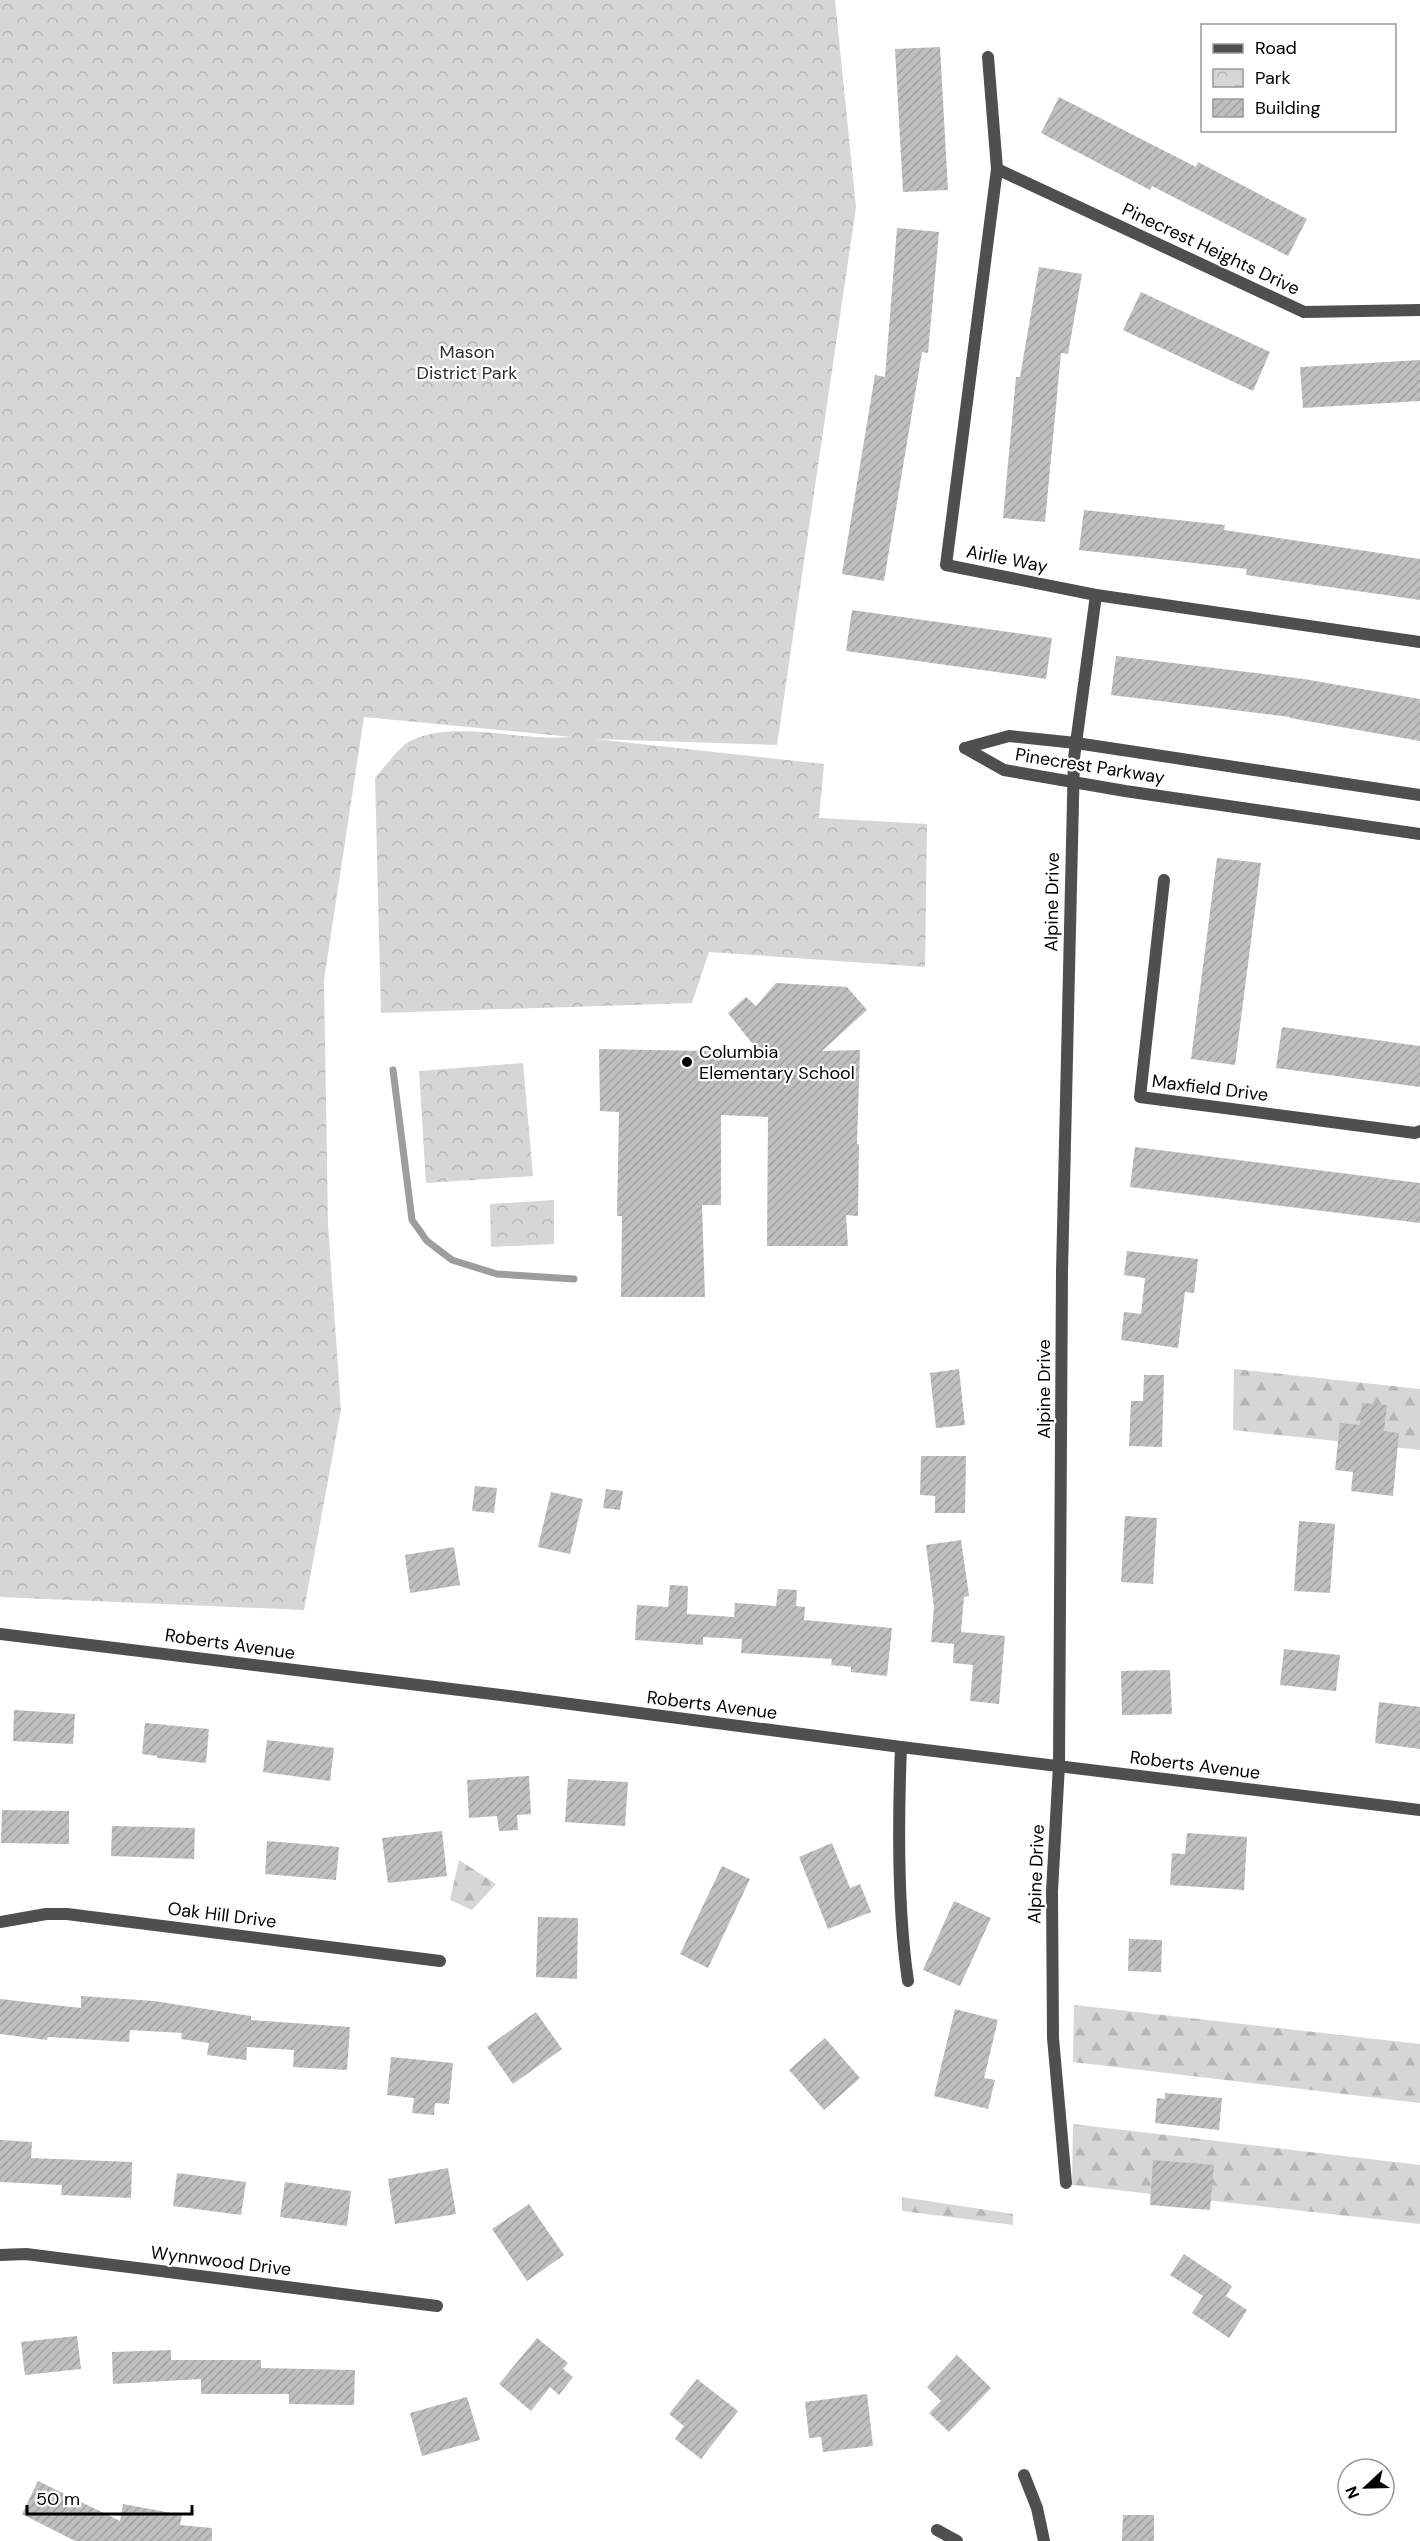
<svg xmlns="http://www.w3.org/2000/svg" width="1420" height="2541" font-family="'DM Sans',sans-serif">
	<style>
		.forest { fill: url(#forest-firs) }
		.park { fill: url(#park-crowns) }
		.lines { fill: none; stroke-linecap: round; stroke-linejoin: round }
		.stream { stroke: #9d9d9d; stroke-width: 7 }
		.building { fill: url(#building-hatch) }
		.street { stroke: #4f4f4f; stroke-width: 12 }
		.poi-dot { fill: #000; stroke: #fff; stroke-width: 2 }
		.labels { text-anchor: middle; dominant-baseline: central; stroke-width: 4.5; stroke-linejoin: round; paint-order: stroke }
		.street-label { font-size: 18px; fill: #000; stroke: #fff }
		.park-label { font-size: 18px; fill: #2d2d2d; stroke: #fff }
		.poi-label { font-size: 18px; fill: #000; stroke: #fff; text-anchor: start }
	</style>
	<defs>
		<pattern id="forest-firs" width="22" height="20" patternUnits="userSpaceOnUse" patternTransform="scale(1.5)"><rect width="22" height="20" fill="#d6d6d6"/><path d="M5 1l3.5 6h-7zM16 11l3.5 6h-7z" fill="#b6b6b6"/></pattern>
		<pattern id="park-crowns" width="20" height="18" patternUnits="userSpaceOnUse" patternTransform="scale(1.5)"><rect width="20" height="18" fill="#d6d6d6"/><path d="M2 6a3 3 0 1 1 6 0M12 15a3 3 0 1 1 6 0" fill="none" stroke="#b6b6b6"/></pattern>
		<pattern id="building-hatch" width="6" height="6" patternUnits="userSpaceOnUse" patternTransform="scale(1.5)"><rect width="6" height="6" fill="#bfbfbf"/><path d="M-1 1l2-2M0 6l6-6M5 7l2-2" fill="none" stroke="#a2a2a2"/></pattern>
	</defs>
	<rect width="100%" height="100%" fill="#fff"/>
	<g class="forest">
		<path d="M 1234,1369 L 1420,1389 L 1420,1450 L 1233,1430 Z"/>
		<path d="M 459,1860 L 496,1884 L 472,1910 L 450,1900 Z"/>
		<path d="M 1074,2005 L 1420,2044 L 1420,2103 L 1073,2062 Z"/>
		<path d="M 1073,2124 L 1420,2165 L 1420,2224 L 1072,2185 Z"/>
		<path d="M 902,2197 L 1013,2214 L 1013,2225 L 902,2211 Z"/>
	</g>
	<g class="park">
		<path d="M 0,0 L 835,0 L 856,207 L 777,745 L 595,739 L 824,764 L 819,818 L 927,824 L 925,967 L 709,952 L 692,1003 L 381,1013 L 375,778 C 384,768 400,746 410,741 C 454,719 523,742 572,737 L 364,717 L 324,980 L 328,1224 L 341,1410 L 304,1610 L 0,1597 Z"/>
		<path d="M 523,1063 L 533,1176 L 426,1183 L 419,1071 Z"/>
		<path d="M 554,1200 L 554,1244 L 491,1247 L 490,1204 Z"/>
	</g>
	<g class="lines">
		<path class="stream" d="M 393,1070 L 412,1220 L 427,1241 L 452,1260 L 497,1274 L 574,1279"/>
	</g>
	<g class="building">
		<path d="M 940,47 L 948,190 L 903,192 L 895,49 Z"/>
		<path d="M 1059,97 L 1196,167 L 1198,162 L 1307,219 L 1288,256 L 1152,186 L 1150,190 L 1041,133 Z"/>
		<path d="M 897,228 L 939,232 L 928,353 L 922,352 L 884,581 L 842,574 L 875,375 L 885,377 Z"/>
		<path d="M 1039,267 L 1082,274 L 1068,354 L 1061,353 L 1045,522 L 1003,518 L 1016,377 L 1020,377 Z"/>
		<path d="M 1141,292 L 1270,352 L 1253,391 L 1123,330 Z"/>
		<path d="M 1420,360 L 1420,401 L 1303,408 L 1300,367 Z"/>
		<path d="M 1084,510 L 1225,525 L 1224,530 L 1420,559 L 1420,600 L 1246,575 L 1247,569 L 1079,550 Z"/>
		<path d="M 852,610 L 1052,638 L 1046,679 L 846,651 Z"/>
		<path d="M 1116,656 L 1304,679 L 1420,699 L 1420,741 L 1290,718 L 1290,717 L 1111,695 Z"/>
		<path d="M 1217,858 L 1261,863 L 1235,1065 L 1191,1059 Z"/>
		<path d="M 776,983 L 847,987 L 867,1010 L 822,1051 L 860,1050 L 857,1144 L 859,1144 L 858,1216 L 846,1215 L 848,1246 L 767,1246 L 768,1117 L 721,1115 L 721,1205 L 702,1205 L 705,1297 L 621,1297 L 622,1216 L 617,1216 L 619,1112 L 600,1111 L 599,1049 L 759,1052 L 728,1013 L 746,997 L 756,1006 Z"/>
		<path d="M 1282,1027 L 1420,1046 L 1420,1087 L 1276,1068 Z"/>
		<path d="M 1135,1147 L 1420,1183 L 1420,1223 L 1130,1187 Z"/>
		<path d="M 1127,1251 L 1198,1259 L 1194,1293 L 1185,1292 L 1178,1348 L 1121,1340 L 1124,1312 L 1141,1314 L 1145,1278 L 1124,1275 Z"/>
		<path d="M 959,1369 L 965,1425 L 936,1428 L 930,1373 Z"/>
		<path d="M 1144,1375 L 1164,1375 L 1162,1447 L 1129,1446 L 1131,1401 L 1143,1401 Z"/>
		<path d="M 1362,1403 L 1387,1405 L 1384,1431 L 1399,1433 L 1393,1496 L 1351,1491 L 1353,1472 L 1335,1470 L 1340,1423 L 1360,1425 Z"/>
		<path d="M 921,1456 L 966,1456 L 965,1513 L 935,1513 L 935,1496 L 920,1495 Z"/>
		<path d="M 475,1486 L 497,1488 L 494,1513 L 472,1511 Z"/>
		<path d="M 606,1489 L 623,1491 L 620,1510 L 603,1508 Z"/>
		<path d="M 551,1492 L 583,1499 L 570,1554 L 538,1547 Z"/>
		<path d="M 1125,1516 L 1157,1518 L 1153,1584 L 1121,1582 Z"/>
		<path d="M 1299,1521 L 1335,1524 L 1330,1593 L 1294,1591 Z"/>
		<path d="M 961,1540 L 969,1596 L 964,1597 L 961,1632 L 1005,1636 L 999,1704 L 970,1701 L 973,1665 L 953,1663 L 954,1644 L 931,1642 L 934,1607 L 926,1545 Z"/>
		<path d="M 454,1547 L 460,1585 L 410,1593 L 405,1555 Z"/>
		<path d="M 670,1585 L 688,1586 L 687,1614 L 734,1617 L 735,1603 L 776,1606 L 778,1589 L 797,1590 L 796,1606 L 805,1607 L 804,1620 L 892,1628 L 887,1676 L 851,1672 L 851,1667 L 831,1665 L 832,1659 L 741,1653 L 742,1639 L 703,1637 L 703,1645 L 635,1640 L 637,1605 L 668,1607 Z"/>
		<path d="M 1284,1649 L 1340,1655 L 1336,1691 L 1280,1685 Z"/>
		<path d="M 1170,1670 L 1172,1714 L 1122,1715 L 1121,1671 Z"/>
		<path d="M 1379,1702 L 1420,1707 L 1420,1749 L 1375,1743 Z"/>
		<path d="M 14,1710 L 75,1714 L 73,1744 L 13,1741 Z"/>
		<path d="M 145,1723 L 209,1729 L 206,1763 L 157,1758 L 157,1756 L 142,1754 Z"/>
		<path d="M 267,1740 L 334,1748 L 330,1781 L 263,1772 Z"/>
		<path d="M 529,1776 L 531,1814 L 517,1815 L 518,1830 L 499,1831 L 497,1816 L 469,1818 L 467,1780 Z"/>
		<path d="M 568,1779 L 628,1782 L 625,1826 L 565,1822 Z"/>
		<path d="M 2,1810 L 69,1811 L 69,1844 L 1,1843 Z"/>
		<path d="M 112,1826 L 195,1828 L 194,1859 L 111,1856 Z"/>
		<path d="M 442,1831 L 447,1876 L 388,1883 L 382,1838 Z"/>
		<path d="M 1187,1833 L 1247,1837 L 1244,1890 L 1170,1885 L 1172,1853 L 1185,1854 Z"/>
		<path d="M 267,1841 L 339,1847 L 336,1880 L 265,1874 Z"/>
		<path d="M 832,1843 L 850,1888 L 860,1884 L 871,1912 L 828,1929 L 799,1857 Z"/>
		<path d="M 722,1866 L 750,1879 L 708,1968 L 680,1954 Z"/>
		<path d="M 954,1901 L 991,1918 L 960,1986 L 923,1970 Z"/>
		<path d="M 538,1917 L 578,1918 L 577,1979 L 536,1977 Z"/>
		<path d="M 1129,1939 L 1162,1940 L 1161,1972 L 1128,1971 Z"/>
		<path d="M 81,1996 L 154,2001 L 251,2016 L 251,2020 L 350,2027 L 347,2070 L 293,2067 L 294,2050 L 247,2047 L 246,2060 L 207,2055 L 209,2043 L 181,2039 L 182,2033 L 130,2030 L 129,2042 L 48,2037 L 47,2040 L 0,2034 L 0,1999 L 81,2008 Z"/>
		<path d="M 955,2009 L 998,2020 L 984,2078 L 995,2080 L 988,2109 L 934,2096 Z"/>
		<path d="M 536,2012 L 562,2049 L 513,2084 L 487,2047 Z"/>
		<path d="M 825,2038 L 860,2078 L 824,2110 L 789,2070 Z"/>
		<path d="M 391,2057 L 453,2063 L 449,2104 L 435,2103 L 434,2115 L 412,2113 L 414,2098 L 387,2095 Z"/>
		<path d="M 1165,2093 L 1222,2098 L 1219,2130 L 1155,2123 L 1157,2098 L 1165,2099 Z"/>
		<path d="M 0,2140 L 32,2142 L 31,2158 L 132,2162 L 131,2198 L 61,2195 L 62,2185 L 0,2182 Z"/>
		<path d="M 1153,2160 L 1214,2165 L 1210,2210 L 1150,2205 Z"/>
		<path d="M 448,2168 L 456,2214 L 395,2224 L 388,2179 Z"/>
		<path d="M 177,2173 L 246,2182 L 241,2215 L 173,2206 Z"/>
		<path d="M 285,2182 L 351,2191 L 347,2226 L 280,2217 Z"/>
		<path d="M 529,2204 L 564,2255 L 527,2281 L 492,2229 Z"/>
		<path d="M 1184,2254 L 1232,2286 L 1226,2296 L 1247,2310 L 1229,2338 L 1192,2313 L 1203,2296 L 1170,2275 Z"/>
		<path d="M 77,2336 L 81,2369 L 25,2375 L 21,2342 Z"/>
		<path d="M 537,2338 L 568,2363 L 563,2369 L 573,2377 L 559,2395 L 550,2387 L 531,2411 L 499,2384 Z"/>
		<path d="M 171,2350 L 171,2360 L 261,2360 L 261,2368 L 355,2370 L 354,2405 L 289,2404 L 289,2394 L 201,2394 L 201,2379 L 113,2384 L 112,2352 Z"/>
		<path d="M 957,2355 L 991,2388 L 949,2432 L 929,2413 L 941,2401 L 927,2387 Z"/>
		<path d="M 697,2379 L 738,2411 L 701,2459 L 675,2439 L 684,2426 L 669,2414 Z"/>
		<path d="M 867,2394 L 873,2446 L 823,2452 L 821,2437 L 809,2438 L 805,2402 Z"/>
		<path d="M 467,2397 L 480,2440 L 422,2456 L 410,2413 Z"/>
		<path d="M 38,2481 L 120,2521 L 123,2504 L 182,2515 L 180,2525 L 212,2528 L 212,2541 L 75,2541 L 22,2514 Z"/>
		<path d="M 1123,2515 L 1154,2515 L 1154,2541 L 1122,2541 Z"/>
	</g>
	<g class="lines">
		<g class="street">
			<path d="M 988,57 L 997,169 L 946,565 L 1096,595 L 1420,642"/>
			<path d="M 997,169 L 1304,312 L 1420,310"/>
			<path d="M 965,748 L 1004,770 L 1125,791 L 1420,834"/>
			<path d="M 965,748 L 1009,736 L 1076,743 L 1420,795"/>
			<path d="M 1164,880 L 1140,1097 L 1415,1133 L 1420,1131"/>
			<path d="M 0,1634 L 509,1696 L 901,1747 L 1420,1810"/>
			<path d="M 901,1747 C 898,1822 897,1907 908,1981"/>
			<path d="M 0,1922 L 46,1914 L 67,1914 L 440,1961"/>
			<path d="M 1066,2183 L 1053,2038 L 1052,1891 L 1059,1765 L 1062,1271 L 1074,758 L 1096,595"/>
			<path d="M 0,2255 L 26,2254 L 437,2306"/>
			<path d="M 1024,2475 L 1037,2508 L 1044,2541"/>
			<path d="M 937,2530 L 957,2541"/>
		</g>
	</g>
	<circle class="poi-dot" cx="687" cy="1062" r="6"/>
	<g class="labels">
		<g class="street-label">
			<text transform="translate(1211 249) rotate(25)">Pinecrest Heights Drive</text>
			<text transform="translate(1007 559) rotate(11)">Airlie Way</text>
			<text transform="translate(1090 766) rotate(9)">Pinecrest Parkway</text>
			<text transform="translate(1052 902) rotate(-89)">Alpine Drive</text>
			<text transform="translate(1210 1088) rotate(7)">Maxfield Drive</text>
			<text transform="translate(1044 1389) rotate(-90)">Alpine Drive</text>
			<text transform="translate(230 1644) rotate(8)">Roberts Avenue</text>
			<text transform="translate(712 1705) rotate(7)">Roberts Avenue</text>
			<text transform="translate(1195 1765) rotate(7)">Roberts Avenue</text>
			<text transform="translate(1036 1874) rotate(-88)">Alpine Drive</text>
			<text transform="translate(222 1915) rotate(7)">Oak Hill Drive</text>
			<text transform="translate(221 2261) rotate(7)">Wynnwood Drive</text>
		</g>
		<g class="park-label">
			<text x="467" y="352">Mason<tspan x="467" dy="21">District Park</tspan></text>
		</g>
		<g class="poi-label">
			<text x="699" y="1052">Columbia<tspan x="699" dy="21">Elementary School</tspan></text>
		</g>
	</g>
	<rect x="1201" y="24" width="195" height="108" fill="#ffffff" stroke="#999999" stroke-width="1.5"/>
	<rect x="1213" y="44" width="30" height="9" fill="#4f4f4f" stroke="#999999" stroke-width="1.5"/>
	<text x="1255" y="54" font-size="18" fill="#000000">Road</text>
	<rect x="1213" y="69" width="30" height="18" fill="url(#park-crowns)" stroke="#999999" stroke-width="1.5"/>
	<text x="1255" y="84" font-size="18" fill="#000000">Park</text>
	<rect x="1213" y="99" width="30" height="18" fill="url(#building-hatch)" stroke="#999999" stroke-width="1.5"/>
	<text x="1255" y="114" font-size="18" fill="#000000">Building</text>
	<g transform="translate(1366 2487) rotate(248)"><circle r="28" fill="#ffffff" stroke="#999999" stroke-width="1.5"/>
	<path d="M0-4.5L10 22L0 15L-10 22Z" fill="#000000"/>
	<text y="-9" font-size="16" font-weight="bold" text-anchor="middle" fill="#000000">N</text>
	</g>
	<path d="M27 2505v9h165v-9" fill="none" stroke="#000000" stroke-width="3"/>
	<text x="36" y="2505" font-size="18" fill="#000000" stroke="#ffffff" stroke-width="4.5" paint-order="stroke">50 m</text>
</svg>
